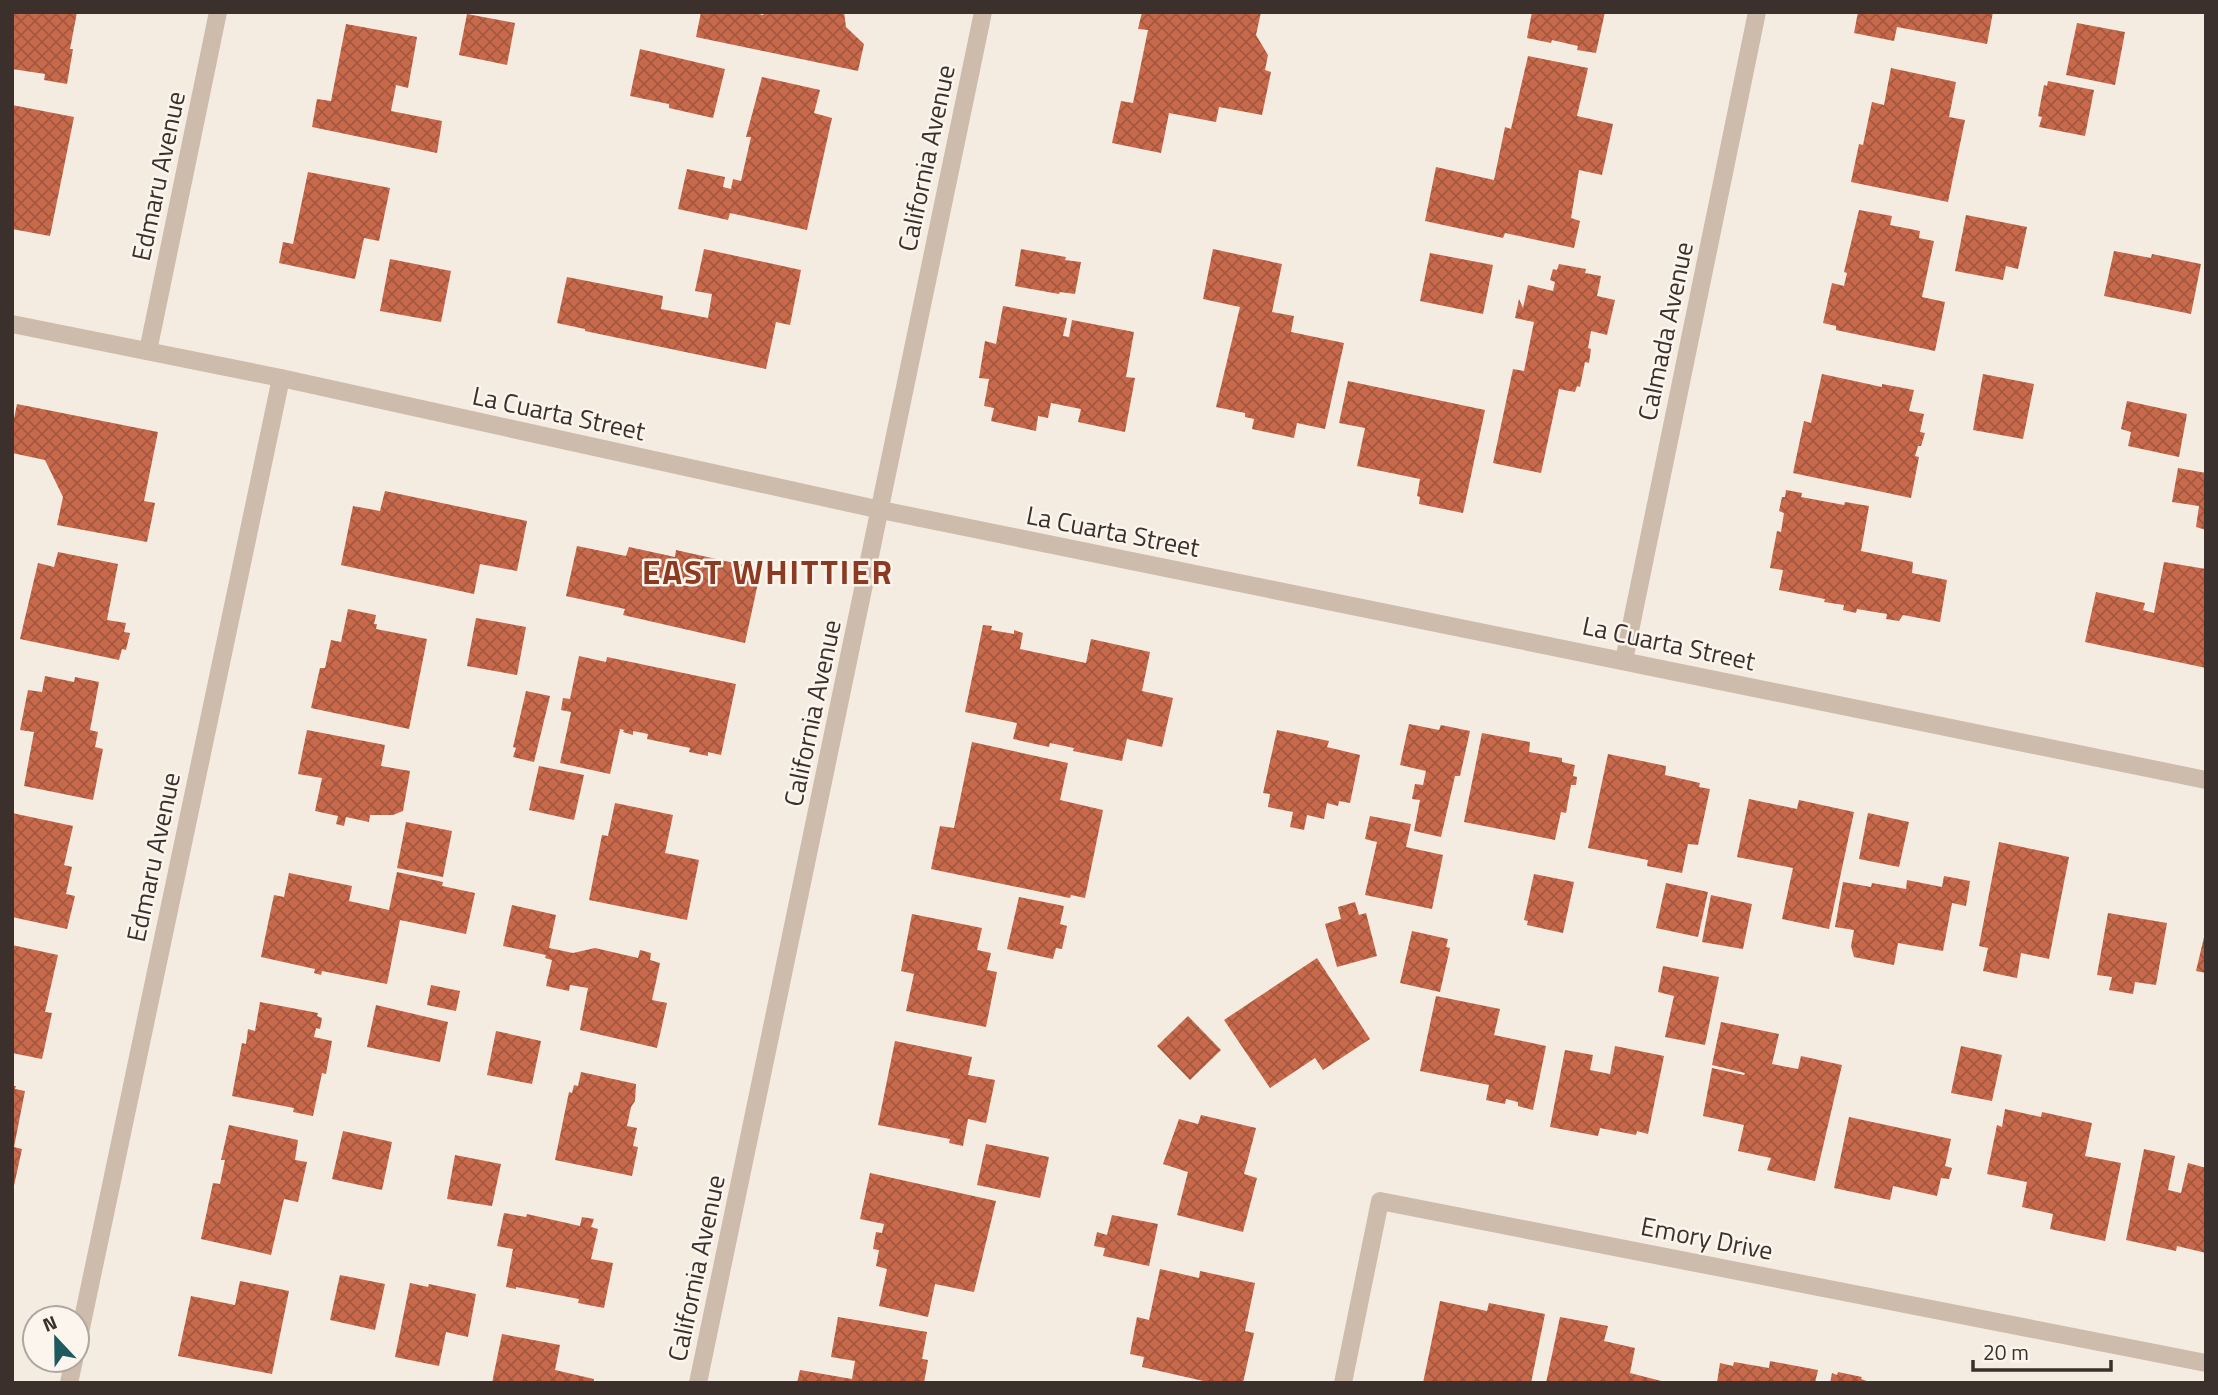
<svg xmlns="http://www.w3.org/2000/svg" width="2218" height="1395" font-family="'Titillium Web',sans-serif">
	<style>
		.building { fill: url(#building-cross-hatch) }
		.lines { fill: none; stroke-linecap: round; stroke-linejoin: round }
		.minor { stroke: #cdbbac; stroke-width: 18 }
		.labels { text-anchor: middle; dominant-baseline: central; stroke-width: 5; stroke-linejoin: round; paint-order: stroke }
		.street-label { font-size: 26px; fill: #3b302b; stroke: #fbf5ee }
		.district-label { font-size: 33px; font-weight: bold; letter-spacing: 2px; fill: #8c3b22; stroke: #fbf5ee }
	</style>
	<defs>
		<pattern id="building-cross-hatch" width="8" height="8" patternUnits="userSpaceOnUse" patternTransform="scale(1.75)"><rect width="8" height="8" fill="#c8694b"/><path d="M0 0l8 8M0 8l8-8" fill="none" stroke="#a4573f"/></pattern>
	</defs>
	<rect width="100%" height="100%" fill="#f4ebe1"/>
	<g class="building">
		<path d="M 12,12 L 77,12 L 70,49 L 73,49 L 67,84 L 44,80 L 45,74 L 12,69 Z"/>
		<path d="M 701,12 L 752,12 L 763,15 L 764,12 L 844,12 L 846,27 L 864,44 L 858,71 L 696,37 Z"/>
		<path d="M 1142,12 L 1261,12 L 1256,35 L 1268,55 L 1265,70 L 1271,72 L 1262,115 L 1219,107 L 1216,122 L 1169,113 L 1161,153 L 1112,143 L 1121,101 L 1133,103 L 1148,30 L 1138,29 Z"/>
		<path d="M 1532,12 L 1605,12 L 1596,53 L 1577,50 L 1578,46 L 1552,40 L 1551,43 L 1527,38 Z"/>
		<path d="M 1858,12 L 1993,12 L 1987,44 L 1897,27 L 1894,41 L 1854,33 Z"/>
		<path d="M 467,14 L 515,23 L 507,65 L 459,55 Z"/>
		<path d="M 2077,23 L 2125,32 L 2115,85 L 2066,75 Z"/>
		<path d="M 346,24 L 417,37 L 408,88 L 396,85 L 391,111 L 442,121 L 437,153 L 312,127 L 317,99 L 331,101 Z"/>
		<path d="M 640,49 L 725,69 L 713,118 L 669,108 L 669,104 L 630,96 Z"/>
		<path d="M 1528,56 L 1588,68 L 1577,116 L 1613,124 L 1602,175 L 1579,170 L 1571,218 L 1580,221 L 1574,248 L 1505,233 L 1503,238 L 1425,221 L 1436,167 L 1494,180 L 1505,127 L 1511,129 Z"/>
		<path d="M 1891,68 L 1956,82 L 1949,117 L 1965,120 L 1948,202 L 1851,182 L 1859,144 L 1863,145 L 1872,102 L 1884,105 Z"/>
		<path d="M 762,77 L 820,90 L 814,113 L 832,118 L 807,230 L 730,213 L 728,220 L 678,209 L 687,169 L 725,177 L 723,187 L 731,189 L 733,179 L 741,181 L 751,137 L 746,137 Z"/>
		<path d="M 2048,81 L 2094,90 L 2085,136 L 2039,127 L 2042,117 L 2038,116 L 2044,85 L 2047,86 Z"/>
		<path d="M 12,105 L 74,117 L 50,236 L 12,229 Z"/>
		<path d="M 308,172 L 390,188 L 379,241 L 364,238 L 355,279 L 279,263 L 283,242 L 293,244 Z"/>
		<path d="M 1859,210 L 1892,216 L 1890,225 L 1920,231 L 1919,238 L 1934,241 L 1922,297 L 1945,302 L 1935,351 L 1836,330 L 1836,326 L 1823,323 L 1832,283 L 1844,286 L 1847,273 L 1844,272 Z"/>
		<path d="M 1966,215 L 2027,227 L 2018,269 L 2006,266 L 2003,280 L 1955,271 Z"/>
		<path d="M 704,249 L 801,270 L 790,325 L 776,322 L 766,369 L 585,331 L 585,329 L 557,323 L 567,277 L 663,296 L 661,309 L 708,318 L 712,294 L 695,291 Z"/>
		<path d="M 1021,249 L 1066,257 L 1065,260 L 1081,262 L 1075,294 L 1060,292 L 1059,294 L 1015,286 Z"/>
		<path d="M 1213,249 L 1282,264 L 1272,312 L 1294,316 L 1291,332 L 1344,343 L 1325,429 L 1297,423 L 1294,438 L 1252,429 L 1254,419 L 1245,417 L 1245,413 L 1216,407 L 1240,307 L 1203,299 Z"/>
		<path d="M 2114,251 L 2151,258 L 2152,254 L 2201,264 L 2191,314 L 2104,296 Z"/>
		<path d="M 1430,253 L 1493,265 L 1483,314 L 1420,301 Z"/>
		<path d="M 390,259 L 451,271 L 441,322 L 380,311 Z"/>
		<path d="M 1559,264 L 1586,269 L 1585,273 L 1601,276 L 1597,296 L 1615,300 L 1607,335 L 1591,331 L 1588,348 L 1591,349 L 1589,363 L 1585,362 L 1580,387 L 1577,386 L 1575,392 L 1559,389 L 1541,473 L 1493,463 L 1513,369 L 1524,371 L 1534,322 L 1515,318 L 1519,299 L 1523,308 L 1528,285 L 1553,291 L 1555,282 L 1550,280 L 1553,269 L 1557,270 Z"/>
		<path d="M 1003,306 L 1067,318 L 1063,336 L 1069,337 L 1072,320 L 1134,332 L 1126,377 L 1135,378 L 1125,432 L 1078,422 L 1081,409 L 1051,403 L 1048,418 L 1038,416 L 1036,431 L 991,421 L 994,408 L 984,406 L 989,379 L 979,378 L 985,341 L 996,344 Z"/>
		<path d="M 1822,374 L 1882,387 L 1882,384 L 1914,390 L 1909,411 L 1924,414 L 1920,432 L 1925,433 L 1921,446 L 1918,446 L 1915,456 L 1919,457 L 1911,498 L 1793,473 L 1804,421 L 1811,423 Z"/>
		<path d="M 1983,374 L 2034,384 L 2023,439 L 1973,430 Z"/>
		<path d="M 1348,381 L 1485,410 L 1463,513 L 1419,504 L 1420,497 L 1417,496 L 1420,479 L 1357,466 L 1365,428 L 1339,423 Z"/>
		<path d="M 2127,401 L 2187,414 L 2179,457 L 2128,446 L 2131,432 L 2121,429 Z"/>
		<path d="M 17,404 L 158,432 L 144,501 L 155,503 L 147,542 L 57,525 L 63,497 L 45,460 L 12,453 L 12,428 Z"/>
		<path d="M 2178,468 L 2206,473 L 2206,530 L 2196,527 L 2199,506 L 2172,502 Z"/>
		<path d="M 1786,490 L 1802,493 L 1801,497 L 1844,505 L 1845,502 L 1869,506 L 1861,551 L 1913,562 L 1912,573 L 1947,580 L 1940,622 L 1903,615 L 1899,621 L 1886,619 L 1887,614 L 1857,609 L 1856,613 L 1843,610 L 1844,605 L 1824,602 L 1825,599 L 1779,590 L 1783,570 L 1770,568 L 1777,531 L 1781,532 L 1784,513 L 1779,511 L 1782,497 L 1785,497 Z"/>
		<path d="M 385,491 L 527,521 L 517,571 L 480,564 L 474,594 L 341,565 L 353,506 L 380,511 Z"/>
		<path d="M 577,546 L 626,556 L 629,547 L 675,557 L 676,550 L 761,569 L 745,643 L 623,615 L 625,609 L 566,596 Z"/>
		<path d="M 58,552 L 118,564 L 107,620 L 126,623 L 124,632 L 130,633 L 126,650 L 122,649 L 119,660 L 20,639 L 38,563 L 54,567 Z"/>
		<path d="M 2164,562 L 2206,569 L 2206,668 L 2085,642 L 2096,592 L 2145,603 L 2143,610 L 2154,613 Z"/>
		<path d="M 348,609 L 376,615 L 374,624 L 377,624 L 376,629 L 427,639 L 409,729 L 311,708 L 320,668 L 325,668 L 331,640 L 341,642 Z"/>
		<path d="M 476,618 L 526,627 L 517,675 L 467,666 Z"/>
		<path d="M 983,625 L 992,626 L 991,630 L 1014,634 L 1014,630 L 1023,633 L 1020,649 L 1086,663 L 1091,639 L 1150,652 L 1142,691 L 1173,698 L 1162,747 L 1127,739 L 1122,761 L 1073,751 L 1074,748 L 1050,743 L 1049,747 L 1013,739 L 1017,723 L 965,712 Z"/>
		<path d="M 579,656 L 606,662 L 607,657 L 736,684 L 721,755 L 708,752 L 708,756 L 689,752 L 690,748 L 647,739 L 648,734 L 633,731 L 633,735 L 623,732 L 624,730 L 620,729 L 610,774 L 560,763 L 571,712 L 561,710 L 563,698 L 570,699 Z"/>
		<path d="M 45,676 L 74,682 L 75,677 L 99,682 L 90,730 L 98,732 L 95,747 L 103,749 L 93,800 L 24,786 L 34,732 L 20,730 L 28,690 L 42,692 Z"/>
		<path d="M 526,691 L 550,696 L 534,762 L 513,757 L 516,748 L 513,747 Z"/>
		<path d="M 1409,724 L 1439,730 L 1441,725 L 1470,731 L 1460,776 L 1455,776 L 1441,837 L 1414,831 L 1420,800 L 1412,799 L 1415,784 L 1423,785 L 1426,771 L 1400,765 Z"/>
		<path d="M 307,730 L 385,745 L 381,766 L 410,771 L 403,811 L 393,815 L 370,815 L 369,822 L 346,817 L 344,826 L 336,824 L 338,816 L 315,811 L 322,778 L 298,774 Z"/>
		<path d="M 1277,730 L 1329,741 L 1327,747 L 1360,755 L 1350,803 L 1339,801 L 1338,806 L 1327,803 L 1324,819 L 1307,815 L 1304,830 L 1290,827 L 1293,812 L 1268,807 L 1270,794 L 1263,793 Z"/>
		<path d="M 1482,733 L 1530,742 L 1529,752 L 1562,758 L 1562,762 L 1575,765 L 1573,776 L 1577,777 L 1576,785 L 1571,785 L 1566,813 L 1561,812 L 1555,840 L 1464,822 Z"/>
		<path d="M 972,742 L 1068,763 L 1060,800 L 1103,810 L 1085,898 L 1071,895 L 1070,898 L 931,869 L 940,826 L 954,828 Z"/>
		<path d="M 1608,754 L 1666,766 L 1665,775 L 1700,783 L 1699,787 L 1710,789 L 1698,845 L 1688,844 L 1682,873 L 1647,866 L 1648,860 L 1588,848 Z"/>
		<path d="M 539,766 L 584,775 L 574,820 L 529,810 Z"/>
		<path d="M 1749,799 L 1797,809 L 1799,800 L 1854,812 L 1829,929 L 1782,919 L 1793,868 L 1737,857 Z"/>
		<path d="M 615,803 L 673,815 L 665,853 L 699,860 L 687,920 L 589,900 L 602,835 L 608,836 Z"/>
		<path d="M 12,813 L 73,826 L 64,865 L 72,867 L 66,894 L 75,896 L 67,929 L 12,917 Z"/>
		<path d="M 1868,813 L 1909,822 L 1899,867 L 1859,859 Z"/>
		<path d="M 1370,816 L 1411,824 L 1406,847 L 1443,855 L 1432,909 L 1365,895 L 1377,842 L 1365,839 Z"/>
		<path d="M 406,822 L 452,831 L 443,877 L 397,868 Z"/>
		<path d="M 1999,842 L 2069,857 L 2049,959 L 2021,953 L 2017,978 L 1983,971 L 1988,948 L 1979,946 Z"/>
		<path d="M 397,872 L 443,882 L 442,886 L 475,893 L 466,934 L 400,920 L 387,984 L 322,971 L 321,975 L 314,973 L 315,969 L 261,957 L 274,895 L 284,897 L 289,873 L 352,886 L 349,901 L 389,910 Z"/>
		<path d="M 1534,874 L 1574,882 L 1563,933 L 1527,925 L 1528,921 L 1524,920 Z"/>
		<path d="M 1944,876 L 1970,881 L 1966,906 L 1952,903 L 1943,951 L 1898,943 L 1894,965 L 1854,957 L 1851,946 L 1854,930 L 1835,927 L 1843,882 L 1871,887 L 1872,883 L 1906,889 L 1907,880 L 1942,887 Z"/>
		<path d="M 1666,883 L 1708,892 L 1698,937 L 1656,928 Z"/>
		<path d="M 1711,895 L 1752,904 L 1743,949 L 1702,942 Z"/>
		<path d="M 1019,897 L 1064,906 L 1060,924 L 1067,926 L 1062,949 L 1056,948 L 1053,959 L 1007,949 Z"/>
		<path d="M 1355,902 L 1359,915 L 1366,913 L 1377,956 L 1337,967 L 1325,924 L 1341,919 L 1338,907 Z"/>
		<path d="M 512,905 L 556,915 L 549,948 L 573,953 L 595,948 L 638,958 L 640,950 L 651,953 L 650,960 L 660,963 L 652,1000 L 667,1003 L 657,1048 L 580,1030 L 588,988 L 570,985 L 569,991 L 546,986 L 552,960 L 545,958 L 546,955 L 503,946 Z"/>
		<path d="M 2108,913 L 2167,923 L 2156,985 L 2135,982 L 2133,994 L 2109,990 L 2112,977 L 2097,975 Z"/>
		<path d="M 912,914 L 982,928 L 977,950 L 991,953 L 987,970 L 997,972 L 986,1027 L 906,1011 L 914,974 L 901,971 Z"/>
		<path d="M 1412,931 L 1448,939 L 1446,947 L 1450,948 L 1440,992 L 1400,983 Z"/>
		<path d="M 2205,933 L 2206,933 L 2206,973 L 2196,971 Z"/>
		<path d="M 12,945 L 58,955 L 45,1012 L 52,1013 L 42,1059 L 12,1053 Z"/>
		<path d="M 1317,958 L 1370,1039 L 1323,1070 L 1315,1058 L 1270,1088 L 1224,1020 Z"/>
		<path d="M 1663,966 L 1719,977 L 1705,1045 L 1665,1037 L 1674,996 L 1658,992 Z"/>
		<path d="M 431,985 L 460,991 L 456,1011 L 427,1005 Z"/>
		<path d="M 1436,996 L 1500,1009 L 1494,1035 L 1546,1046 L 1533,1110 L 1518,1106 L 1518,1102 L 1506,1099 L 1505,1104 L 1486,1100 L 1489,1085 L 1420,1071 Z"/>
		<path d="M 260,1002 L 318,1013 L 317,1016 L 322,1018 L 320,1029 L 316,1028 L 314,1037 L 332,1041 L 326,1074 L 322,1073 L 313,1116 L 293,1112 L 294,1108 L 232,1096 L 242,1043 L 246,1044 L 248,1029 L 255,1031 Z"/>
		<path d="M 376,1005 L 448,1022 L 440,1062 L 367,1047 Z"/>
		<path d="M 1188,1016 L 1221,1050 L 1190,1080 L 1157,1046 Z"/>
		<path d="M 1721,1022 L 1779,1034 L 1772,1064 L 1798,1069 L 1801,1056 L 1842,1065 L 1815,1181 L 1767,1170 L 1771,1158 L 1738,1151 L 1744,1125 L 1703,1116 L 1712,1068 L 1744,1075 L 1745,1073 L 1712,1065 Z"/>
		<path d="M 496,1031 L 541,1041 L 532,1084 L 487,1075 Z"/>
		<path d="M 895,1041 L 972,1057 L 968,1075 L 995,1080 L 986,1123 L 968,1119 L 963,1146 L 949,1143 L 950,1139 L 878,1125 Z"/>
		<path d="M 1615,1046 L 1664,1056 L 1648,1134 L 1637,1131 L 1636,1135 L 1600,1128 L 1598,1136 L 1550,1127 L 1565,1050 L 1593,1055 L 1590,1070 L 1610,1074 Z"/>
		<path d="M 1961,1046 L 2002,1055 L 1992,1101 L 1951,1093 Z"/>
		<path d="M 581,1072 L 636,1084 L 635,1101 L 631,1107 L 627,1126 L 637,1128 L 633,1146 L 638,1147 L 632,1176 L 555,1160 L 569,1092 L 572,1093 L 574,1085 L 578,1086 Z"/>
		<path d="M 12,1086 L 16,1086 L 15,1089 L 25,1091 L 14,1147 L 22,1149 L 13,1190 Z"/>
		<path d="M 2005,1109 L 2041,1117 L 2042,1112 L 2092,1123 L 2085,1156 L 2121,1163 L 2105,1241 L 2050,1229 L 2053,1214 L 2022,1207 L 2027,1182 L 1987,1174 L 1997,1125 L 2002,1127 Z"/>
		<path d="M 1201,1115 L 1256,1128 L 1244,1174 L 1257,1178 L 1243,1232 L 1177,1215 L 1188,1172 L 1163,1164 L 1179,1119 L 1198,1124 Z"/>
		<path d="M 1849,1117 L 1951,1139 L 1945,1166 L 1952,1168 L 1949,1179 L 1941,1178 L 1937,1196 L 1893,1186 L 1890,1200 L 1834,1188 Z"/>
		<path d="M 229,1125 L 298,1140 L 295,1160 L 307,1162 L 298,1202 L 284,1199 L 271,1255 L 201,1239 L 213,1183 L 220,1184 L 225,1160 L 221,1160 Z"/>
		<path d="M 343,1131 L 392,1142 L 382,1190 L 332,1179 Z"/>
		<path d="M 986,1144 L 1049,1157 L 1040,1198 L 977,1185 Z"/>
		<path d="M 2144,1149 L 2175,1156 L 2168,1190 L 2181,1193 L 2188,1163 L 2206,1168 L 2206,1253 L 2177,1246 L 2176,1251 L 2126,1240 Z"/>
		<path d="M 455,1155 L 501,1164 L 492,1206 L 447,1199 Z"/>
		<path d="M 870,1173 L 996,1201 L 974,1292 L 935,1284 L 928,1317 L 879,1306 L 887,1269 L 876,1266 L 879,1250 L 873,1249 L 876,1232 L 882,1233 L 884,1224 L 860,1219 Z"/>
		<path d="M 504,1213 L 526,1217 L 527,1214 L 580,1226 L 582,1217 L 594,1219 L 591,1227 L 598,1229 L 591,1259 L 613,1263 L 604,1308 L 578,1303 L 579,1299 L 516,1287 L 516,1289 L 506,1287 L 513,1249 L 497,1246 Z"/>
		<path d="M 1112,1215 L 1158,1224 L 1149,1266 L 1103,1256 L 1105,1248 L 1094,1246 L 1097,1232 L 1107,1235 Z"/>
		<path d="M 1160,1269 L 1199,1278 L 1200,1271 L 1255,1283 L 1245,1331 L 1254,1333 L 1243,1383 L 1212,1383 L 1142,1367 L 1144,1357 L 1130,1354 L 1137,1317 L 1149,1320 Z"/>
		<path d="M 340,1275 L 385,1284 L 375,1330 L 330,1320 Z"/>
		<path d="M 240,1281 L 289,1291 L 272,1374 L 178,1356 L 191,1296 L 235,1305 Z"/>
		<path d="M 410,1283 L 428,1287 L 429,1284 L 476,1294 L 468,1337 L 446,1332 L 439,1366 L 395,1357 Z"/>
		<path d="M 1440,1301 L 1487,1311 L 1489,1303 L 1545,1314 L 1531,1383 L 1423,1383 Z"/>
		<path d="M 838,1317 L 927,1332 L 922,1359 L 928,1360 L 924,1383 L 797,1383 L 800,1370 L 852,1379 L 855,1361 L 831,1357 Z"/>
		<path d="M 1560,1317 L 1608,1326 L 1604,1341 L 1635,1348 L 1630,1373 L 1669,1383 L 1546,1383 Z"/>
		<path d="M 502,1334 L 560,1345 L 555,1370 L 594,1379 L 593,1383 L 492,1383 Z"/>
		<path d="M 1770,1361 L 1818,1370 L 1815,1383 L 1717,1383 L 1720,1363 L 1733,1366 L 1734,1362 L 1769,1368 Z"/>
		<path d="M 1838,1372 L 1862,1377 L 1861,1379 L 1872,1383 L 1830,1383 L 1832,1373 L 1837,1375 Z"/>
	</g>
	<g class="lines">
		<g class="minor">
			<path d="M 12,324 L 281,378 L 881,510 L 2206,780"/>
			<path d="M 148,351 L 218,12"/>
			<path d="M 1624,660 L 1757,12"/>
			<path d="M 77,1347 L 281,378"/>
			<path d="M 69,1383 L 74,1360"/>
			<path d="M 698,1383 L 983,12"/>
			<path d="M 1343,1383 L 1380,1201 L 2206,1363"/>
		</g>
	</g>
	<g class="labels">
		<g class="street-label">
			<text transform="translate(926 158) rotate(-78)">California Avenue</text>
			<text transform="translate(158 176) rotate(-78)">Edmaru Avenue</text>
			<text transform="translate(1665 331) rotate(-78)">Calmada Avenue</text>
			<text transform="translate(559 413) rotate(12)">La Cuarta Street</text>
			<text transform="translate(1113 531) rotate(11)">La Cuarta Street</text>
			<text transform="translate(1669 643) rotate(12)">La Cuarta Street</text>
			<text transform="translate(812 713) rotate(-78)">California Avenue</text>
			<text transform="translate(153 857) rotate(-78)">Edmaru Avenue</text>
			<text transform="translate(1707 1238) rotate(11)">Emory Drive</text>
			<text transform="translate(696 1268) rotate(-78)">California Avenue</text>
		</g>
		<g class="district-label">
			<text x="768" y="572">EAST WHITTIER</text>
		</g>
	</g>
	<rect width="2218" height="1395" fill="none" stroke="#3b302b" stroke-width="28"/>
	<g transform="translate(56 1339) rotate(338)"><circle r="33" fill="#fbf5ee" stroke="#aea6a0" stroke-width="2"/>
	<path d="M0-5L12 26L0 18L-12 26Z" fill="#1f5a5e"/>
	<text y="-10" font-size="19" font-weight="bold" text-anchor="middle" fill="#3b302b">N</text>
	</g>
	<path d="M1973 1360v10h138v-10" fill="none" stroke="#3b302b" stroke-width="3.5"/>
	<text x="1983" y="1360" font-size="21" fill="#3b302b" stroke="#fbf5ee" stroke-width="5" paint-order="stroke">20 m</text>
</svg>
